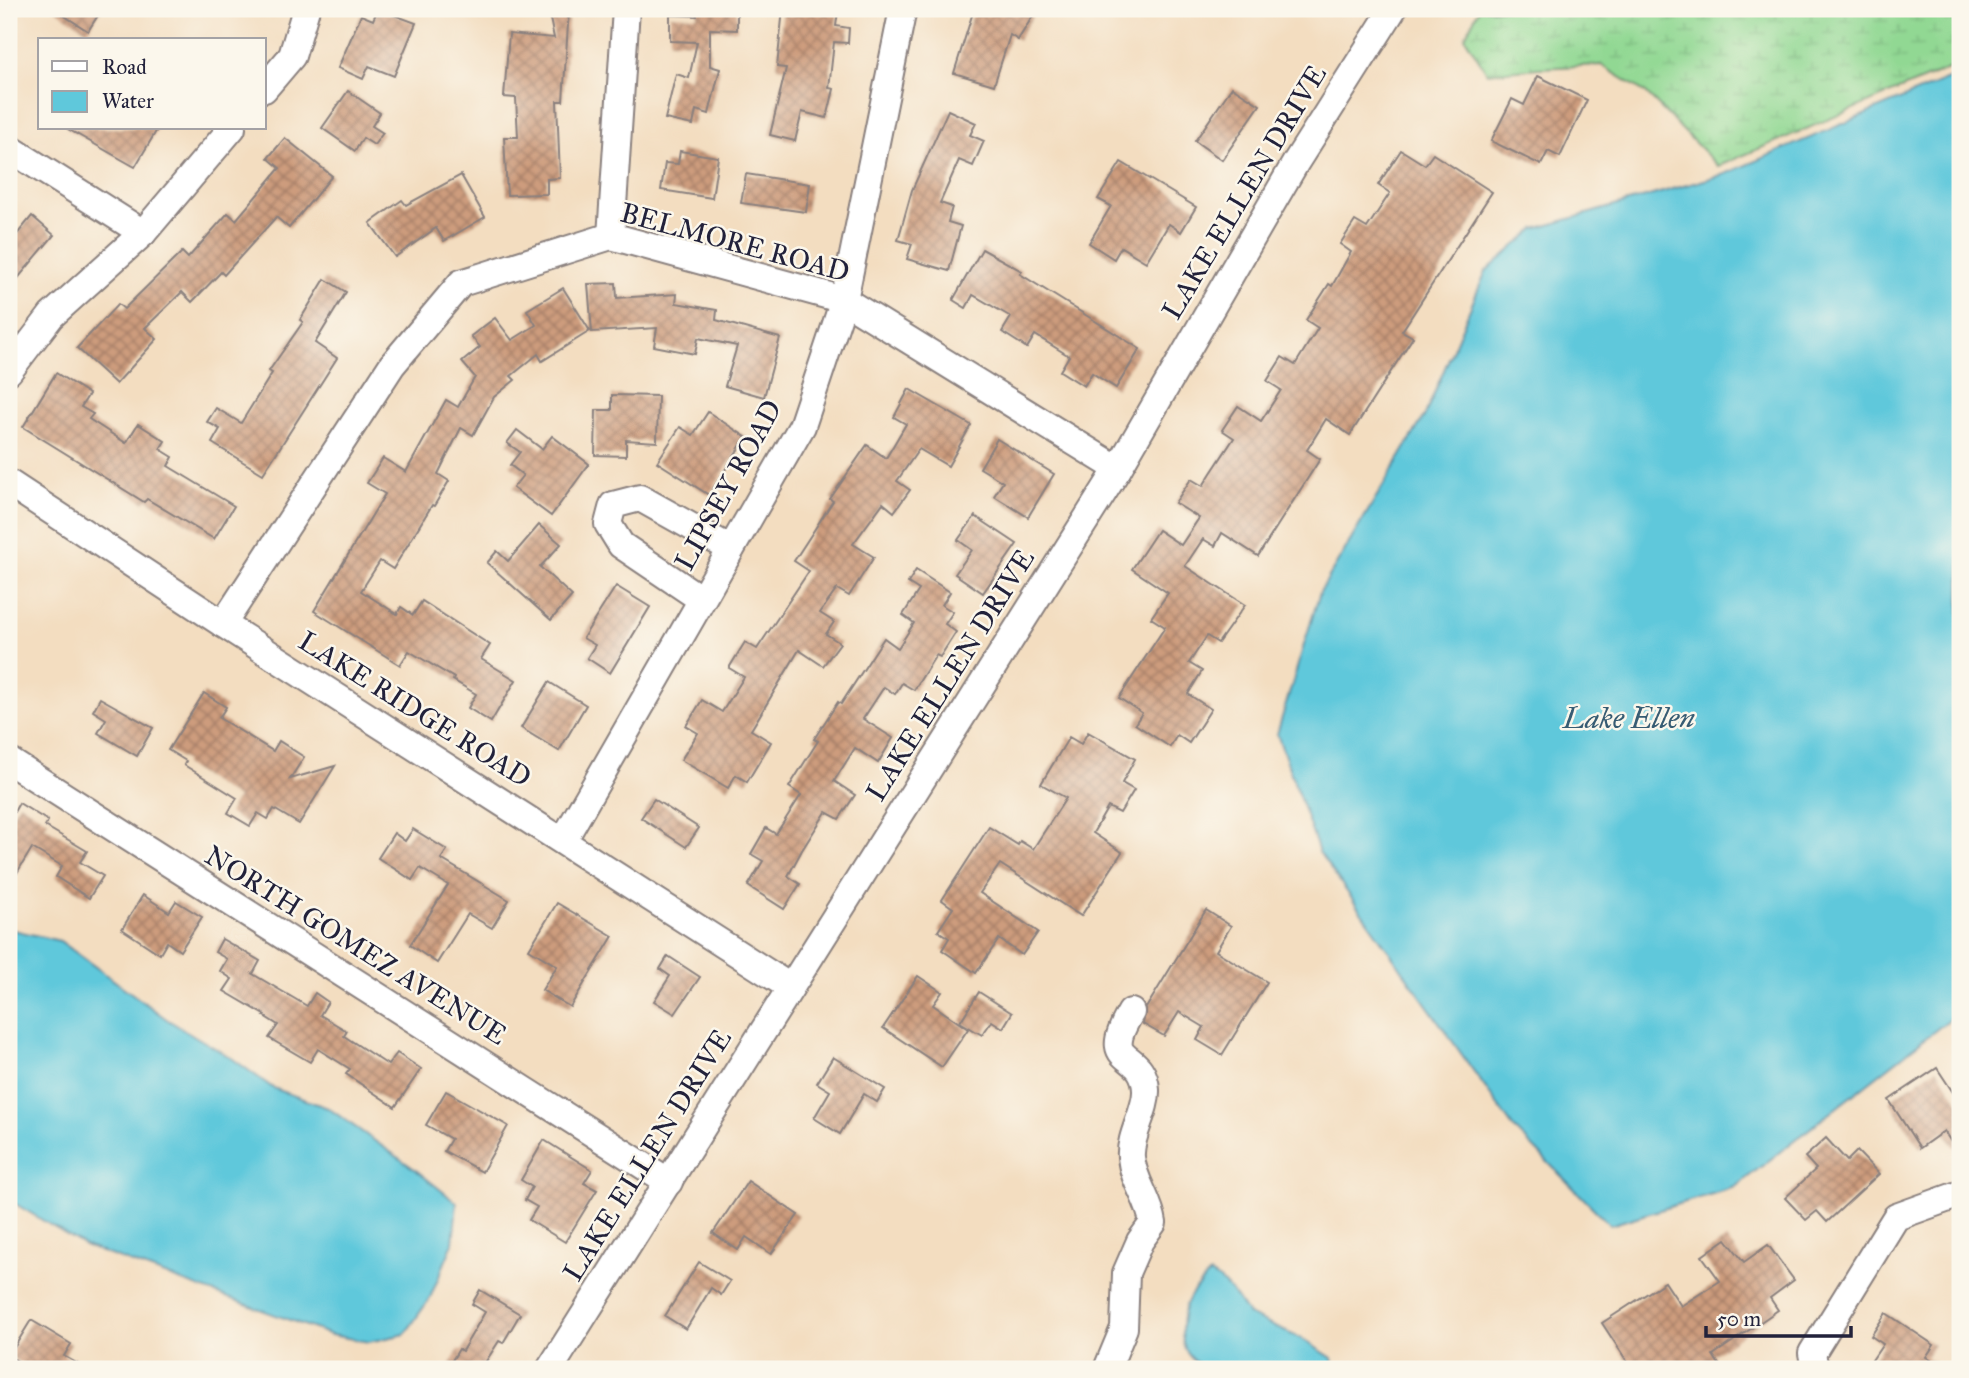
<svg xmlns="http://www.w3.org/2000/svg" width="1969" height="1378" font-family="'IM FELL Great Primer',serif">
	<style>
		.wetland { fill: url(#wetland-marsh); stroke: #5a7d67; stroke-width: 2 }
		.water { fill: #5fc8db; stroke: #40758b; stroke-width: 2 }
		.building { fill: url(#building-cross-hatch) }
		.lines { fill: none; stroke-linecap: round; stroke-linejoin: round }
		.minor-casing { stroke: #8a807e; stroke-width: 30 }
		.minor { stroke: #fff; stroke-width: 26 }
		.labels { text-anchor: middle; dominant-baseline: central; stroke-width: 5; stroke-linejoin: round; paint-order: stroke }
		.street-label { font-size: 28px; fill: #22223b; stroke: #fbf7ec }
		.water-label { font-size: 30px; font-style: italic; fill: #375c73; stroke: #fbf7ec }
	</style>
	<defs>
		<pattern id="wetland-marsh" width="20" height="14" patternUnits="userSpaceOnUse" patternTransform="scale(1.75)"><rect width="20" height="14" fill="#91d893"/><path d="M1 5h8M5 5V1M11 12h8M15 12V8" fill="none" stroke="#7db980"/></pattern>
		<pattern id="building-cross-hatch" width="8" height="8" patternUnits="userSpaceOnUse" patternTransform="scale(1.75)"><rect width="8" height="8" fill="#cd9c7d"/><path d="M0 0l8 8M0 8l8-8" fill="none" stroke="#a67f68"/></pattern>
	</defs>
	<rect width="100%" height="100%" fill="#fbf7ec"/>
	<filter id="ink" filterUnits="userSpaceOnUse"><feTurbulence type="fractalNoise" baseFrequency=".0143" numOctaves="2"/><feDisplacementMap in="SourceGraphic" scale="14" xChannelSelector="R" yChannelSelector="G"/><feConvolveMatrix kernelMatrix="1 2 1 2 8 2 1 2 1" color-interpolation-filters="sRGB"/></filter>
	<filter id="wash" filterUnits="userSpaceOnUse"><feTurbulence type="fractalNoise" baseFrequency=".00686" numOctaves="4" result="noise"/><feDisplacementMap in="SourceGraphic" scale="28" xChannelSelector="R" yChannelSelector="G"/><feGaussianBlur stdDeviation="1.57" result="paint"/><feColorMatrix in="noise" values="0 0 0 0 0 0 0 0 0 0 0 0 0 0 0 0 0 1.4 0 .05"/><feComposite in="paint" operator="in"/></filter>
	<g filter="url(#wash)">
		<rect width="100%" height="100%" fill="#f3ddc0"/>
		<path class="wetland" d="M 1479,9 L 1960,9 L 1960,64 L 1718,166 L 1646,93 L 1601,65 L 1538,68 L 1487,73 L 1465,37 Z"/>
		<g class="water">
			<path d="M 1960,74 L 1960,1011 L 1735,1187 L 1610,1225 L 1513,1127 L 1319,852 L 1277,734 L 1320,592 L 1425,415 L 1486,271 L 1535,229 L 1725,174 Z"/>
			<path d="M 9,929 L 60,941 L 168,1020 L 233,1059 L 273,1088 L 328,1108 L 416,1170 L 457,1203 L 453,1243 L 430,1298 L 405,1334 L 369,1342 L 331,1335 L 85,1246 L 9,1200 Z"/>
			<path d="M 1210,1274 L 1221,1281 L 1236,1297 L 1248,1315 L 1302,1339 L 1332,1358 L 1335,1369 C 1318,1369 1213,1372 1205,1368 C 1188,1358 1182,1350 1182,1329 C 1182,1303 1192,1291 1210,1274 Z"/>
		</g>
		<g id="blocks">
			<g class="building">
				<path d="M 54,9 L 102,9 L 88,31 Z"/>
				<path d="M 378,9 L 416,23 L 394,76 L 369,66 L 363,79 L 338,68 L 361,15 L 373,20 Z"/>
				<path d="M 548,9 L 569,9 L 563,101 L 557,101 L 560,178 L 547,179 L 547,194 L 507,195 L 504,137 L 518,137 L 516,98 L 504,97 L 509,34 L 554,38 Z"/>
				<path d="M 697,9 L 737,9 L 737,30 L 710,29 L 710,66 L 720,69 L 709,114 L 696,110 L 693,125 L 665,119 L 676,74 L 689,78 L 697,42 L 670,41 L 670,15 L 697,16 Z"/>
				<path d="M 783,9 L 838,11 L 836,26 L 849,28 L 848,43 L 834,42 L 829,88 L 834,89 L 827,118 L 802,112 L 795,141 L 770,135 L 786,68 L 777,67 Z"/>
				<path d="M 974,9 L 1037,9 L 1018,40 L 1010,35 L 994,85 L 954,73 Z"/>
				<path d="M 1538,76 L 1587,100 L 1560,157 L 1548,151 L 1541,165 L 1491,141 L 1512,99 L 1524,105 Z"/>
				<path d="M 1232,87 L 1260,105 L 1222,160 L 1195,141 Z"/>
				<path d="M 348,91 L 380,113 L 372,126 L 383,133 L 374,145 L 363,138 L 355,151 L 322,128 Z"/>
				<path d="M 948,110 L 976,123 L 970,135 L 984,141 L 973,166 L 959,160 L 940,203 L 952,207 L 948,222 L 961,226 L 949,271 L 907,259 L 912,244 L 898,240 L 912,190 Z"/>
				<path d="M 66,128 L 158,128 L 135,167 Z"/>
				<path d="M 285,138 L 332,176 L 289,228 L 276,217 L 224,275 L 221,272 L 192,302 L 182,292 L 145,328 L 157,339 L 116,384 L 77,348 L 118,304 L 124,309 L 182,252 L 188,258 L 228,213 L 236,220 L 280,168 L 268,158 Z"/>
				<path d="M 1401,150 L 1425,165 L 1433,154 L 1492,192 L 1402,331 L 1413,337 L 1350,435 L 1326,419 L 1307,450 L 1320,459 L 1258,556 L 1222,533 L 1215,546 L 1203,539 L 1185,566 L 1245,605 L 1218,643 L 1207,636 L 1189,663 L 1202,671 L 1188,694 L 1211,709 L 1189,743 L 1177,735 L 1170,747 L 1135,724 L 1142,713 L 1119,698 L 1165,627 L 1151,618 L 1168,593 L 1132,569 L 1158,530 L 1181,545 L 1199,518 L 1175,503 L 1191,479 L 1203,486 L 1211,473 L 1234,438 L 1222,430 L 1238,406 L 1261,421 L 1281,390 L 1267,381 L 1282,357 L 1295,365 L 1318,328 L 1306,320 L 1329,284 L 1332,286 L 1351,252 L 1340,244 L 1355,221 L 1367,228 L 1390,193 L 1378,185 Z"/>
				<path d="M 680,151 L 718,157 L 712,198 L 661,190 L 665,163 L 678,164 Z"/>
				<path d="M 1121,162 L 1196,207 L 1181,232 L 1169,224 L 1146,262 L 1121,247 L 1114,259 L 1089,243 L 1111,206 L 1098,199 Z"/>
				<path d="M 746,174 L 810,184 L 806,212 L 741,203 Z"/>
				<path d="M 461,175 L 485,217 L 444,241 L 436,228 L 395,257 L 370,223 L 402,200 L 406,205 Z"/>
				<path d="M 32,216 L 54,235 L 9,289 L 9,244 Z"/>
				<path d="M 982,249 L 1022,271 L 1020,274 L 1140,349 L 1116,388 L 1092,373 L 1084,386 L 1060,371 L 1069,356 L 1035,335 L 1027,348 L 1002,332 L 1011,317 L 973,295 L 966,308 L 953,300 Z"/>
				<path d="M 325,279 L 346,292 L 315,343 L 337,358 L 263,474 L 212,443 L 220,429 L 207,422 L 216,408 L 241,423 L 272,373 L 269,371 L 303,322 L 300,320 Z"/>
				<path d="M 616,283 L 617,298 L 677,294 L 676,303 L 717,310 L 716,320 L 780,338 L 764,397 L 725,386 L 737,346 L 698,338 L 695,354 L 654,346 L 657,328 L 592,332 L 588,284 Z"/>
				<path d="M 563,288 L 590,331 L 542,361 L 538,354 L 511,376 L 515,380 L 494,397 L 473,435 L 461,428 L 438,474 L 449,481 L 434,506 L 432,505 L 393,569 L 380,561 L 361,591 L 397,614 L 401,607 L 413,615 L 422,601 L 490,645 L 481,659 L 516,680 L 491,722 L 468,708 L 476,694 L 453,680 L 454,678 L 409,651 L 400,665 L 314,611 L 385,494 L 367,483 L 383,458 L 406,472 L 446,400 L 458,407 L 475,377 L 462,362 L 480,347 L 471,336 L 495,318 L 512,340 L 536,325 L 527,310 Z"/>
				<path d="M 56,373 L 89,394 L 81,407 L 93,414 L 89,419 L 126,443 L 138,424 L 165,441 L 160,449 L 173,457 L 168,466 L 234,506 L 214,539 L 147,499 L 144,502 L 23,427 Z"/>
				<path d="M 909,389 L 971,425 L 948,466 L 919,449 L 897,481 L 910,490 L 894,512 L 883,503 L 853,544 L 874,557 L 849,596 L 837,589 L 820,613 L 834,622 L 826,634 L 840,643 L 823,666 L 799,650 L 751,730 L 771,742 L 747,782 L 736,775 L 728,788 L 681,760 L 698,733 L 686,726 L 702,700 L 722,712 L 744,677 L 729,668 L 745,642 L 757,649 L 809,571 L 794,561 L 833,501 L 830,499 L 867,445 L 886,458 L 906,424 L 894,417 Z"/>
				<path d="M 612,395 L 658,396 L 657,442 L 626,440 L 626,456 L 595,455 L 596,410 L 612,410 Z"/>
				<path d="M 708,412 L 746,437 L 709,495 L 657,462 L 680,427 L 693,435 Z"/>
				<path d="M 517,430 L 542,449 L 552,436 L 589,464 L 551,516 L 513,488 L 523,475 L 510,465 L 520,452 L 507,443 Z"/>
				<path d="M 997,439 L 1054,474 L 1028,517 L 994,496 L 1003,482 L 980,468 Z"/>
				<path d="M 975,516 L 1017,544 L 983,593 L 955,574 L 972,550 L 958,540 Z"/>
				<path d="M 539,525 L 561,544 L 540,567 L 572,596 L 551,620 L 487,563 L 497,551 L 508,561 Z"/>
				<path d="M 916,570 L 950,592 L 942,605 L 953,612 L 945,624 L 956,632 L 940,657 L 936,655 L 914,690 L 902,683 L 895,694 L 884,687 L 863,719 L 893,738 L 878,763 L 855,748 L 834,781 L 855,795 L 839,819 L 826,812 L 802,850 L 788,876 L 800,884 L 784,909 L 748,886 L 763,861 L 751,854 L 766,828 L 776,834 L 801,795 L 789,787 L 818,741 L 814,739 L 838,702 L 841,704 L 884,638 L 898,648 L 914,623 L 903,615 L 919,590 L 908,583 Z"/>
				<path d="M 616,586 L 650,607 L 610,673 L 587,658 L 595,645 L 583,638 Z"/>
				<path d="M 549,682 L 586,705 L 559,751 L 521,728 Z"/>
				<path d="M 204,693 L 226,707 L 219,718 L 273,751 L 279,741 L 304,757 L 290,779 L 335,766 L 299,824 L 274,809 L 268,819 L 258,813 L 250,826 L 228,813 L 237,798 L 184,765 L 186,761 L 168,750 Z"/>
				<path d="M 100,698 L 153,728 L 137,756 L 98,733 L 106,719 L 93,711 Z"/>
				<path d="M 1088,732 L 1135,759 L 1122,783 L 1134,790 L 1120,813 L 1108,807 L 1093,833 L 1122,852 L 1081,916 L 1000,864 L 980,893 L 1038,932 L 1022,955 L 999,939 L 976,973 L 942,950 L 949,938 L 938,931 L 953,908 L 942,900 L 989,827 L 1018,845 L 1020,841 L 1033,849 L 1066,798 L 1041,784 L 1069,737 L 1081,744 Z"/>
				<path d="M 654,799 L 699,828 L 686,847 L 641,818 Z"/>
				<path d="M 19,803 L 48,821 L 45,826 L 87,851 L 80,862 L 103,876 L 89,898 L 56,877 L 62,866 L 32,848 L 9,886 L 9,821 Z"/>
				<path d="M 413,829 L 447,850 L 441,859 L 509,900 L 492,928 L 468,914 L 437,963 L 410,945 L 448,885 L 420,868 L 412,880 L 378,858 L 394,833 L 405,841 Z"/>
				<path d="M 143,895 L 169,912 L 176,901 L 202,917 L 180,951 L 167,942 L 160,954 L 122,929 Z"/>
				<path d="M 557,903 L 613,936 L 570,1007 L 542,990 L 557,966 L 529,949 Z"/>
				<path d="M 1206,910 L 1231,926 L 1216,951 L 1267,982 L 1222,1055 L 1197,1040 L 1204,1027 L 1179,1012 L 1164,1036 L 1143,1024 L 1146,1008 Z"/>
				<path d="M 222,939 L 260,961 L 253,974 L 251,973 L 307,1006 L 315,993 L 328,1002 L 320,1015 L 347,1031 L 344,1036 L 388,1065 L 397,1053 L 421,1069 L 395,1107 L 346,1074 L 350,1069 L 318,1049 L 310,1062 L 269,1038 L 278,1025 L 264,1016 L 265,1015 L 224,991 L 232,979 L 220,971 L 227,959 L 215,952 Z"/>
				<path d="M 668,956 L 700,977 L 675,1014 L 654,1001 L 670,976 L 660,969 Z"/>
				<path d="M 918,976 L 942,992 L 933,1005 L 968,1029 L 942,1067 L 883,1028 Z"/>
				<path d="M 979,992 L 1012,1013 L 1003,1028 L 992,1021 L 982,1035 L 960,1022 Z"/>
				<path d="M 833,1057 L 885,1089 L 877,1102 L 864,1094 L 840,1134 L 814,1118 L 830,1091 L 817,1083 Z"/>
				<path d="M 1937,1068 L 1960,1103 L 1960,1156 L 1944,1131 L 1920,1148 L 1889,1100 Z"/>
				<path d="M 446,1091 L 508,1126 L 482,1172 L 444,1151 L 451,1139 L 426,1125 Z"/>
				<path d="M 1826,1138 L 1847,1161 L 1857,1151 L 1879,1174 L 1827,1222 L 1817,1211 L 1806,1220 L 1785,1198 L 1816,1169 L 1805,1157 Z"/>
				<path d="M 544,1140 L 592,1170 L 584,1183 L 597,1190 L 565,1242 L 529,1220 L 537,1207 L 525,1200 L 532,1187 L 521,1180 Z"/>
				<path d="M 748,1181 L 798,1215 L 771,1254 L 746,1237 L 738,1250 L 713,1233 Z"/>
				<path d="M 1726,1239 L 1744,1262 L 1768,1245 L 1794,1280 L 1770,1298 L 1778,1310 L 1713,1355 L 1722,1369 L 1632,1369 L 1602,1323 L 1665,1282 L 1681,1306 L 1720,1281 L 1702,1256 Z"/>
				<path d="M 699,1262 L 730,1281 L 721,1295 L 711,1288 L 686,1329 L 665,1316 Z"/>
				<path d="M 480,1290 L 520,1314 L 503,1343 L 499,1341 L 481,1369 L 447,1369 L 459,1349 L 462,1351 L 485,1312 L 472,1304 Z"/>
				<path d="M 1886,1313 L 1934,1345 L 1926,1357 L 1945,1369 L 1866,1369 L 1883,1344 L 1871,1336 Z"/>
				<path d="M 31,1320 L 71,1344 L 64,1356 L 87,1369 L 31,1369 L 9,1356 Z"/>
			</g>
		</g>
	</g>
	<g filter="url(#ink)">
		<use href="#blocks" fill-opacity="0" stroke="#8a807e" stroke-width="2"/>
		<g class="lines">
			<g class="minor-casing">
				<g id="minor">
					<path d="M 264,89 L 292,56 L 306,9"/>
					<path d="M 9,148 L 143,233"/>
					<path d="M 611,236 L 626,9"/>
					<path d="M 9,371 L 51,316 L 143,233 L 232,128"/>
					<path d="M 9,483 L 223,624 L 790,987"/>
					<path d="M 701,599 L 621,545 L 608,524 L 613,505 L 640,498 L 731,549"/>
					<path d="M 223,624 L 392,365 L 461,283 L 611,236 L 844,300 L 1118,469"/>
					<path d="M 9,761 L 669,1182"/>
					<path d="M 563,841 L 802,426 L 844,300 L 903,9"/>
					<path d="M 550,1369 L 1118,469 L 1296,162 L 1393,9"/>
					<path d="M 1107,1369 L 1124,1328 L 1126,1273 L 1140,1241 L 1153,1223 C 1150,1200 1133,1181 1131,1157 C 1129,1136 1147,1110 1146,1090 C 1144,1047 1097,1069 1131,1012"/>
					<path d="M 1815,1369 L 1812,1353 L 1896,1217 L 1960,1194"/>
				</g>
			</g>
			<use href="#minor" class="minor"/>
		</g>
	</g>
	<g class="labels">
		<g class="street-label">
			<text transform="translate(1244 192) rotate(-59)">LAKE ELLEN DRIVE</text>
			<text transform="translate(735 242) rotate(15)">BELMORE ROAD</text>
			<text transform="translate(728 485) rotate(-61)">LIPSEY ROAD</text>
			<text transform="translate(950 675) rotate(-58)">LAKE ELLEN DRIVE</text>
			<text transform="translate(415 709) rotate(32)">LAKE RIDGE ROAD</text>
			<text transform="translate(356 945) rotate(32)">NORTH GOMEZ AVENUE</text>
			<text transform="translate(647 1155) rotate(-58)">LAKE ELLEN DRIVE</text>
		</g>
		<g class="water-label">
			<text x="1629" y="718">Lake Ellen</text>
		</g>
	</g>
	<rect width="1969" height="1378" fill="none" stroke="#fbf7ec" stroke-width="35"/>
	<rect x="38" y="38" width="228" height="91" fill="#fbf7ec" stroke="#a4a2a5" stroke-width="2"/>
	<rect x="52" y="61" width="35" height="10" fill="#ffffff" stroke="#a4a2a5" stroke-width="2"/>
	<text x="102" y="74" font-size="21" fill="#22223b">Road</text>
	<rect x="52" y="91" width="35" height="21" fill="#5fc8db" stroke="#a4a2a5" stroke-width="2"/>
	<text x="102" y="108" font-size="21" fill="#22223b">Water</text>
	<path d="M1706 1326v10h145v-10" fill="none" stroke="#22223b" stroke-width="3.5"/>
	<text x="1717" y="1326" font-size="21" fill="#22223b" stroke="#fbf7ec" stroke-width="5" paint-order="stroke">50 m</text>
</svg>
